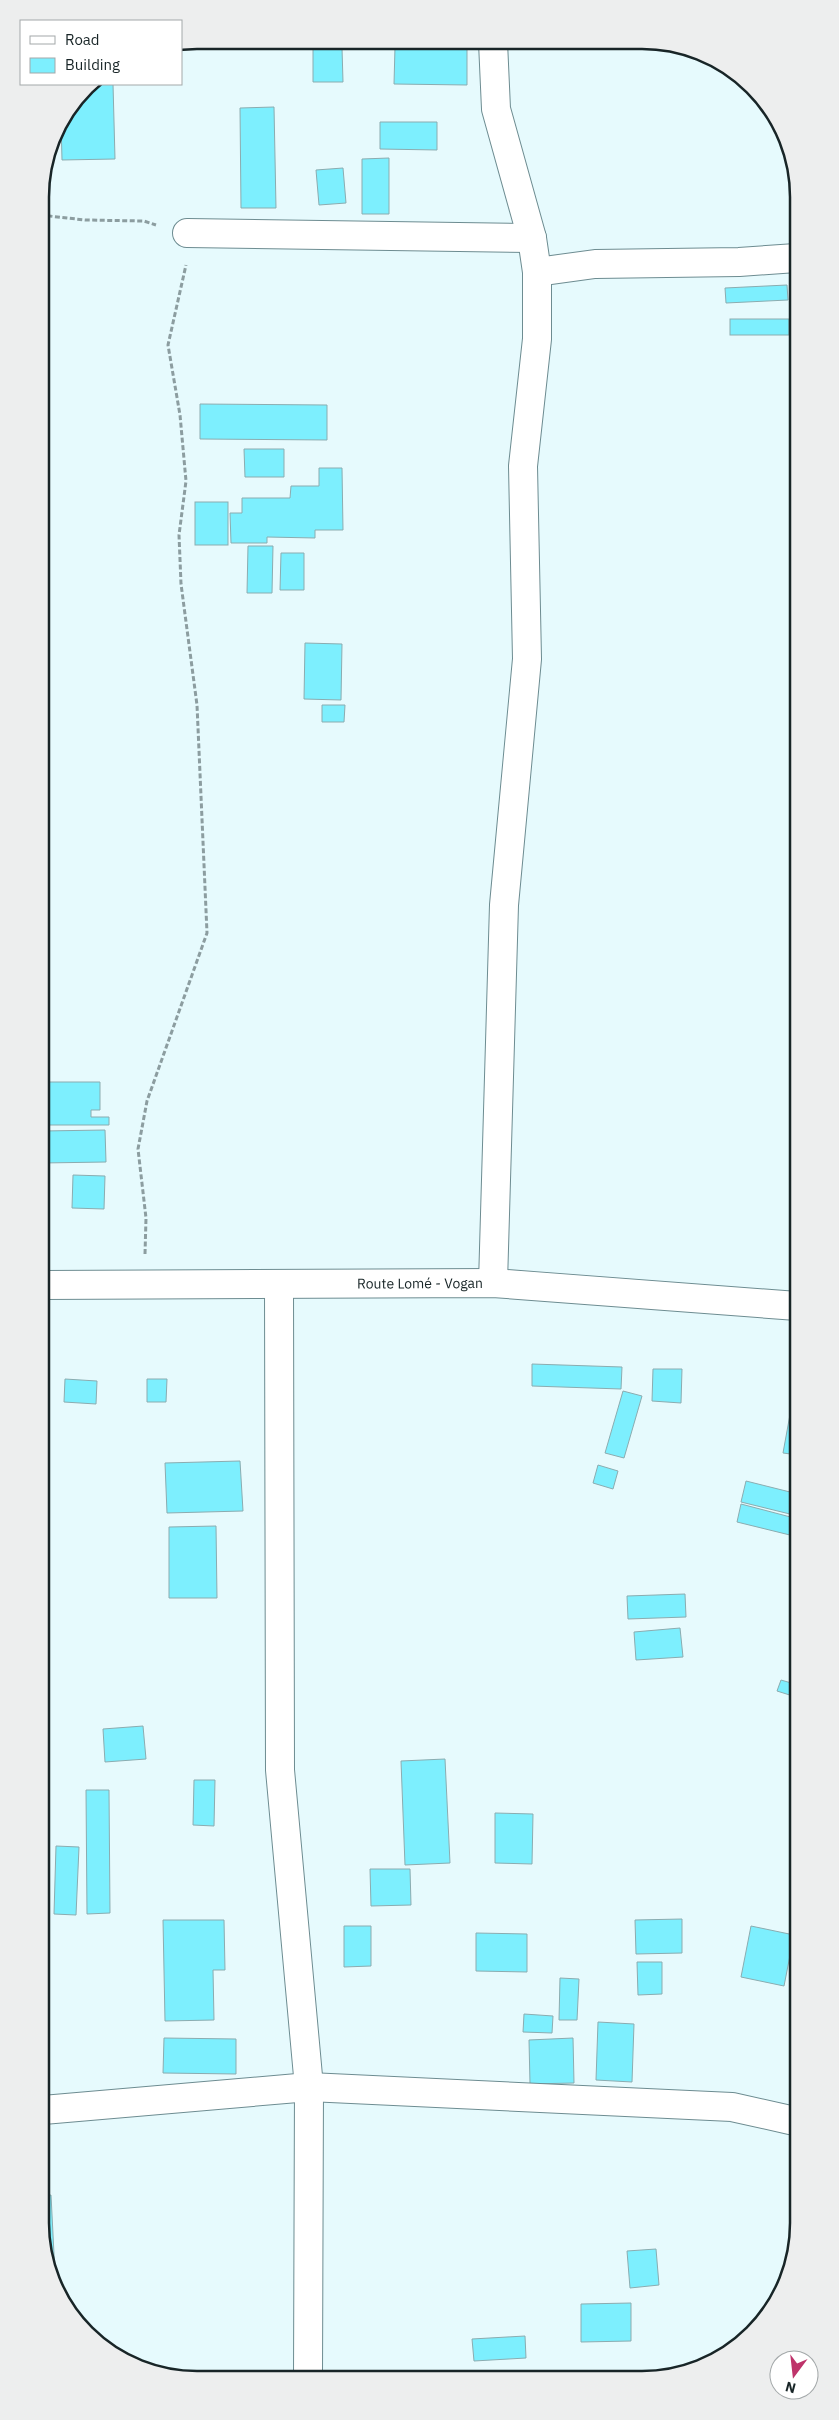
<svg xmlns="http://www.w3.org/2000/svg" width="839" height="2420" font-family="'IBM Plex Sans',sans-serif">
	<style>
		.building { fill: #7deffe; stroke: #8bacb0 }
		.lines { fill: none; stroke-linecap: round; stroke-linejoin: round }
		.minor-casing { stroke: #6d8c91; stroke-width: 30 }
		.major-casing { stroke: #6d8c91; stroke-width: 30 }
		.path { stroke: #8c9da0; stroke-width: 3; stroke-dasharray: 5 2.5; stroke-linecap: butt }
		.minor { stroke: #fff; stroke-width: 28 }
		.major { stroke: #fff; stroke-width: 28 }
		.labels { text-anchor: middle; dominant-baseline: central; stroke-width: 4; stroke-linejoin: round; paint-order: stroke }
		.street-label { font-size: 14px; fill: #182527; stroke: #fff }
		.rim { fill: none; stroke: #182527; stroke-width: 2.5 }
	</style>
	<rect width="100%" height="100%" fill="#e6fafd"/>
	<g class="building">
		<path d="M 395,47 L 467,49 L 467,85 L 394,84 Z"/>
		<path d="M 313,48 L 342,48 L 343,82 L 313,82 Z"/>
		<path d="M 90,84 L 113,84 L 115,159 L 62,160 L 61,121 Z"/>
		<path d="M 274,107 L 276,208 L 241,208 L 240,108 Z"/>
		<path d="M 380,122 L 437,122 L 437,150 L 380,149 Z"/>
		<path d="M 389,158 L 389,214 L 362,214 L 362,159 Z"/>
		<path d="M 343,168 L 346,203 L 319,205 L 316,170 Z"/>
		<path d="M 787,285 L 788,300 L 726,303 L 725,288 Z"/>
		<rect x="730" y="319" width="59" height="16"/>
		<path d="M 200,404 L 327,405 L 327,440 L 200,439 Z"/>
		<path d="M 244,449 L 284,449 L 284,477 L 245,477 Z"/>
		<path d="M 319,468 L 342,468 L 343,530 L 315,530 L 315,538 L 267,537 L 267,543 L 231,543 L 230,513 L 242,513 L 242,498 L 290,498 L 291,486 L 319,486 Z"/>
		<rect x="195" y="502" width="33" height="43"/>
		<path d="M 248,546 L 273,546 L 272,593 L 247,593 Z"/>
		<path d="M 281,553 L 304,553 L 304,590 L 280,590 Z"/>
		<path d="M 305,643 L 342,644 L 341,700 L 304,699 Z"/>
		<path d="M 322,705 L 345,705 L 344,722 L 322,722 Z"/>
		<path d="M 42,1082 L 100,1082 L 100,1110 L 91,1110 L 91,1117 L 109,1117 L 109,1125 L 42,1125 Z"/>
		<path d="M 105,1130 L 106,1162 L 42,1163 L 42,1131 Z"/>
		<path d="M 73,1175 L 105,1176 L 104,1209 L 72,1208 Z"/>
		<path d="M 532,1364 L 622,1367 L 621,1389 L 532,1386 Z"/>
		<path d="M 653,1369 L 682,1369 L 681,1403 L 652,1401 Z"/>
		<path d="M 797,1376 L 798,1376 L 798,1455 L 783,1453 Z"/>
		<path d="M 65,1379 L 97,1381 L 96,1404 L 64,1402 Z"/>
		<path d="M 147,1379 L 167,1379 L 166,1402 L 147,1402 Z"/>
		<path d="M 623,1391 L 642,1396 L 624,1458 L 605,1453 Z"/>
		<path d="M 240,1461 L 243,1511 L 167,1513 L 165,1463 Z"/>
		<path d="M 598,1465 L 618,1471 L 613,1489 L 593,1483 Z"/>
		<path d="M 746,1481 L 798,1494 L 798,1516 L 741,1502 Z"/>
		<path d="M 741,1504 L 798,1519 L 798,1537 L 737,1522 Z"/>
		<path d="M 216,1526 L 217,1598 L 169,1598 L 169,1527 Z"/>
		<path d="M 685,1594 L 686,1617 L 628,1619 L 627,1596 Z"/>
		<path d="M 680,1628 L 683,1657 L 636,1660 L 634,1632 Z"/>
		<path d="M 781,1680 L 798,1685 L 796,1697 L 777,1691 Z"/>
		<path d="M 143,1726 L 146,1759 L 105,1762 L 103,1729 Z"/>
		<path d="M 445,1759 L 450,1863 L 405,1865 L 401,1761 Z"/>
		<path d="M 194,1780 L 215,1780 L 214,1826 L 193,1825 Z"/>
		<path d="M 86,1790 L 109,1790 L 110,1913 L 87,1914 Z"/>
		<path d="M 495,1813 L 533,1814 L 532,1864 L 495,1863 Z"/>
		<path d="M 56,1846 L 79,1847 L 76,1915 L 54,1914 Z"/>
		<path d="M 370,1869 L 410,1869 L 411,1905 L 371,1906 Z"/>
		<path d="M 682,1919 L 682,1953 L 636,1954 L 635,1920 Z"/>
		<path d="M 163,1920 L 224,1920 L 225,1970 L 213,1970 L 214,2020 L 165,2021 Z"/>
		<path d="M 344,1926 L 371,1926 L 371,1966 L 344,1967 Z"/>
		<path d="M 751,1926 L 794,1935 L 784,1986 L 741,1977 Z"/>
		<path d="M 476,1933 L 527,1934 L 527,1972 L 476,1971 Z"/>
		<path d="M 637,1962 L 662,1962 L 662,1994 L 638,1995 Z"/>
		<path d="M 560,1978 L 579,1979 L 577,2020 L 559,2020 Z"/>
		<path d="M 524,2014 L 553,2016 L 552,2033 L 523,2032 Z"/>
		<path d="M 598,2022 L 634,2024 L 632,2082 L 596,2080 Z"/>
		<path d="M 164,2038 L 236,2039 L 236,2074 L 163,2073 Z"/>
		<path d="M 573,2038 L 574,2083 L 530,2084 L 529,2040 Z"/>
		<path d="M 51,2195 L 55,2274 L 51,2275 L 43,2254 L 43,2196 Z"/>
		<path d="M 656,2249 L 659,2285 L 630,2288 L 627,2251 Z"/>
		<path d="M 631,2303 L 631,2341 L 581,2342 L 581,2304 Z"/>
		<path d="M 525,2336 L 526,2358 L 474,2361 L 472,2339 Z"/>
	</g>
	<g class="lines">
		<g class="minor-casing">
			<g id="minor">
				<path d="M 187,233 L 532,238"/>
				<path d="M 537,272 L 595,264 L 739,262 L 796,258"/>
				<path d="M 493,1283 L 504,905 L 527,659 L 523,466 L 537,339 L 537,272 L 532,238 L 496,109 L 493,42"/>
				<path d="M 279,1285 L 280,1770 L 309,2087 L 308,2377"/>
				<path d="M 43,2110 L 309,2087 L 732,2107 L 799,2122"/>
			</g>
		</g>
		<g class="major-casing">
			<g id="major">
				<path id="s1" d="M 42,1285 L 493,1283 L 797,1306"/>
			</g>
		</g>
		<g class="path">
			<path d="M 40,215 L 85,220 L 144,221 L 156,225"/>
			<path d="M 145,1254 L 146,1218 L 138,1149 L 147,1101 L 207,933 L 197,705 L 181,584 L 179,535 L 186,481 L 180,415 L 168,345 L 186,265"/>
		</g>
		<use href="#minor" class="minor"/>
		<use href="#major" class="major"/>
	</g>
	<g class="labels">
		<g class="street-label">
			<text stroke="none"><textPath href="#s1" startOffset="378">Route Lomé - Vogan</textPath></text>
		</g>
	</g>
	<path d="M0 0H839V2420H0ZM197 49H642A148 148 0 0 1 790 197V2223A148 148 0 0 1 642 2371H197A148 148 0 0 1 49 2223V197A148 148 0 0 1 197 49Z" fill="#edeeee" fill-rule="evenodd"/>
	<path class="rim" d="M197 49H642A148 148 0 0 1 790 197V2223A148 148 0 0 1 642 2371H197A148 148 0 0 1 49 2223V197A148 148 0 0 1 197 49Z"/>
	<rect x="20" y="20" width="162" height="65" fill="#ffffff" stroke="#a3a8a9"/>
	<rect x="30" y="36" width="25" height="8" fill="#ffffff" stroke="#a3a8a9"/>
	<text x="65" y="45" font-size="15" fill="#182527">Road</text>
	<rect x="30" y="58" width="25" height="15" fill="#7deffe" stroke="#a3a8a9"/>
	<text x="65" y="70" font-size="15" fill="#182527">Building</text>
	<g transform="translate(794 2375) rotate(195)"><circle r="24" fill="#ffffff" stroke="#a3a8a9"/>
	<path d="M0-4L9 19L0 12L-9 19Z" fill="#be336a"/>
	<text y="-8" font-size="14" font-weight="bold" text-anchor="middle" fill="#182527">N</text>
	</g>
</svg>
